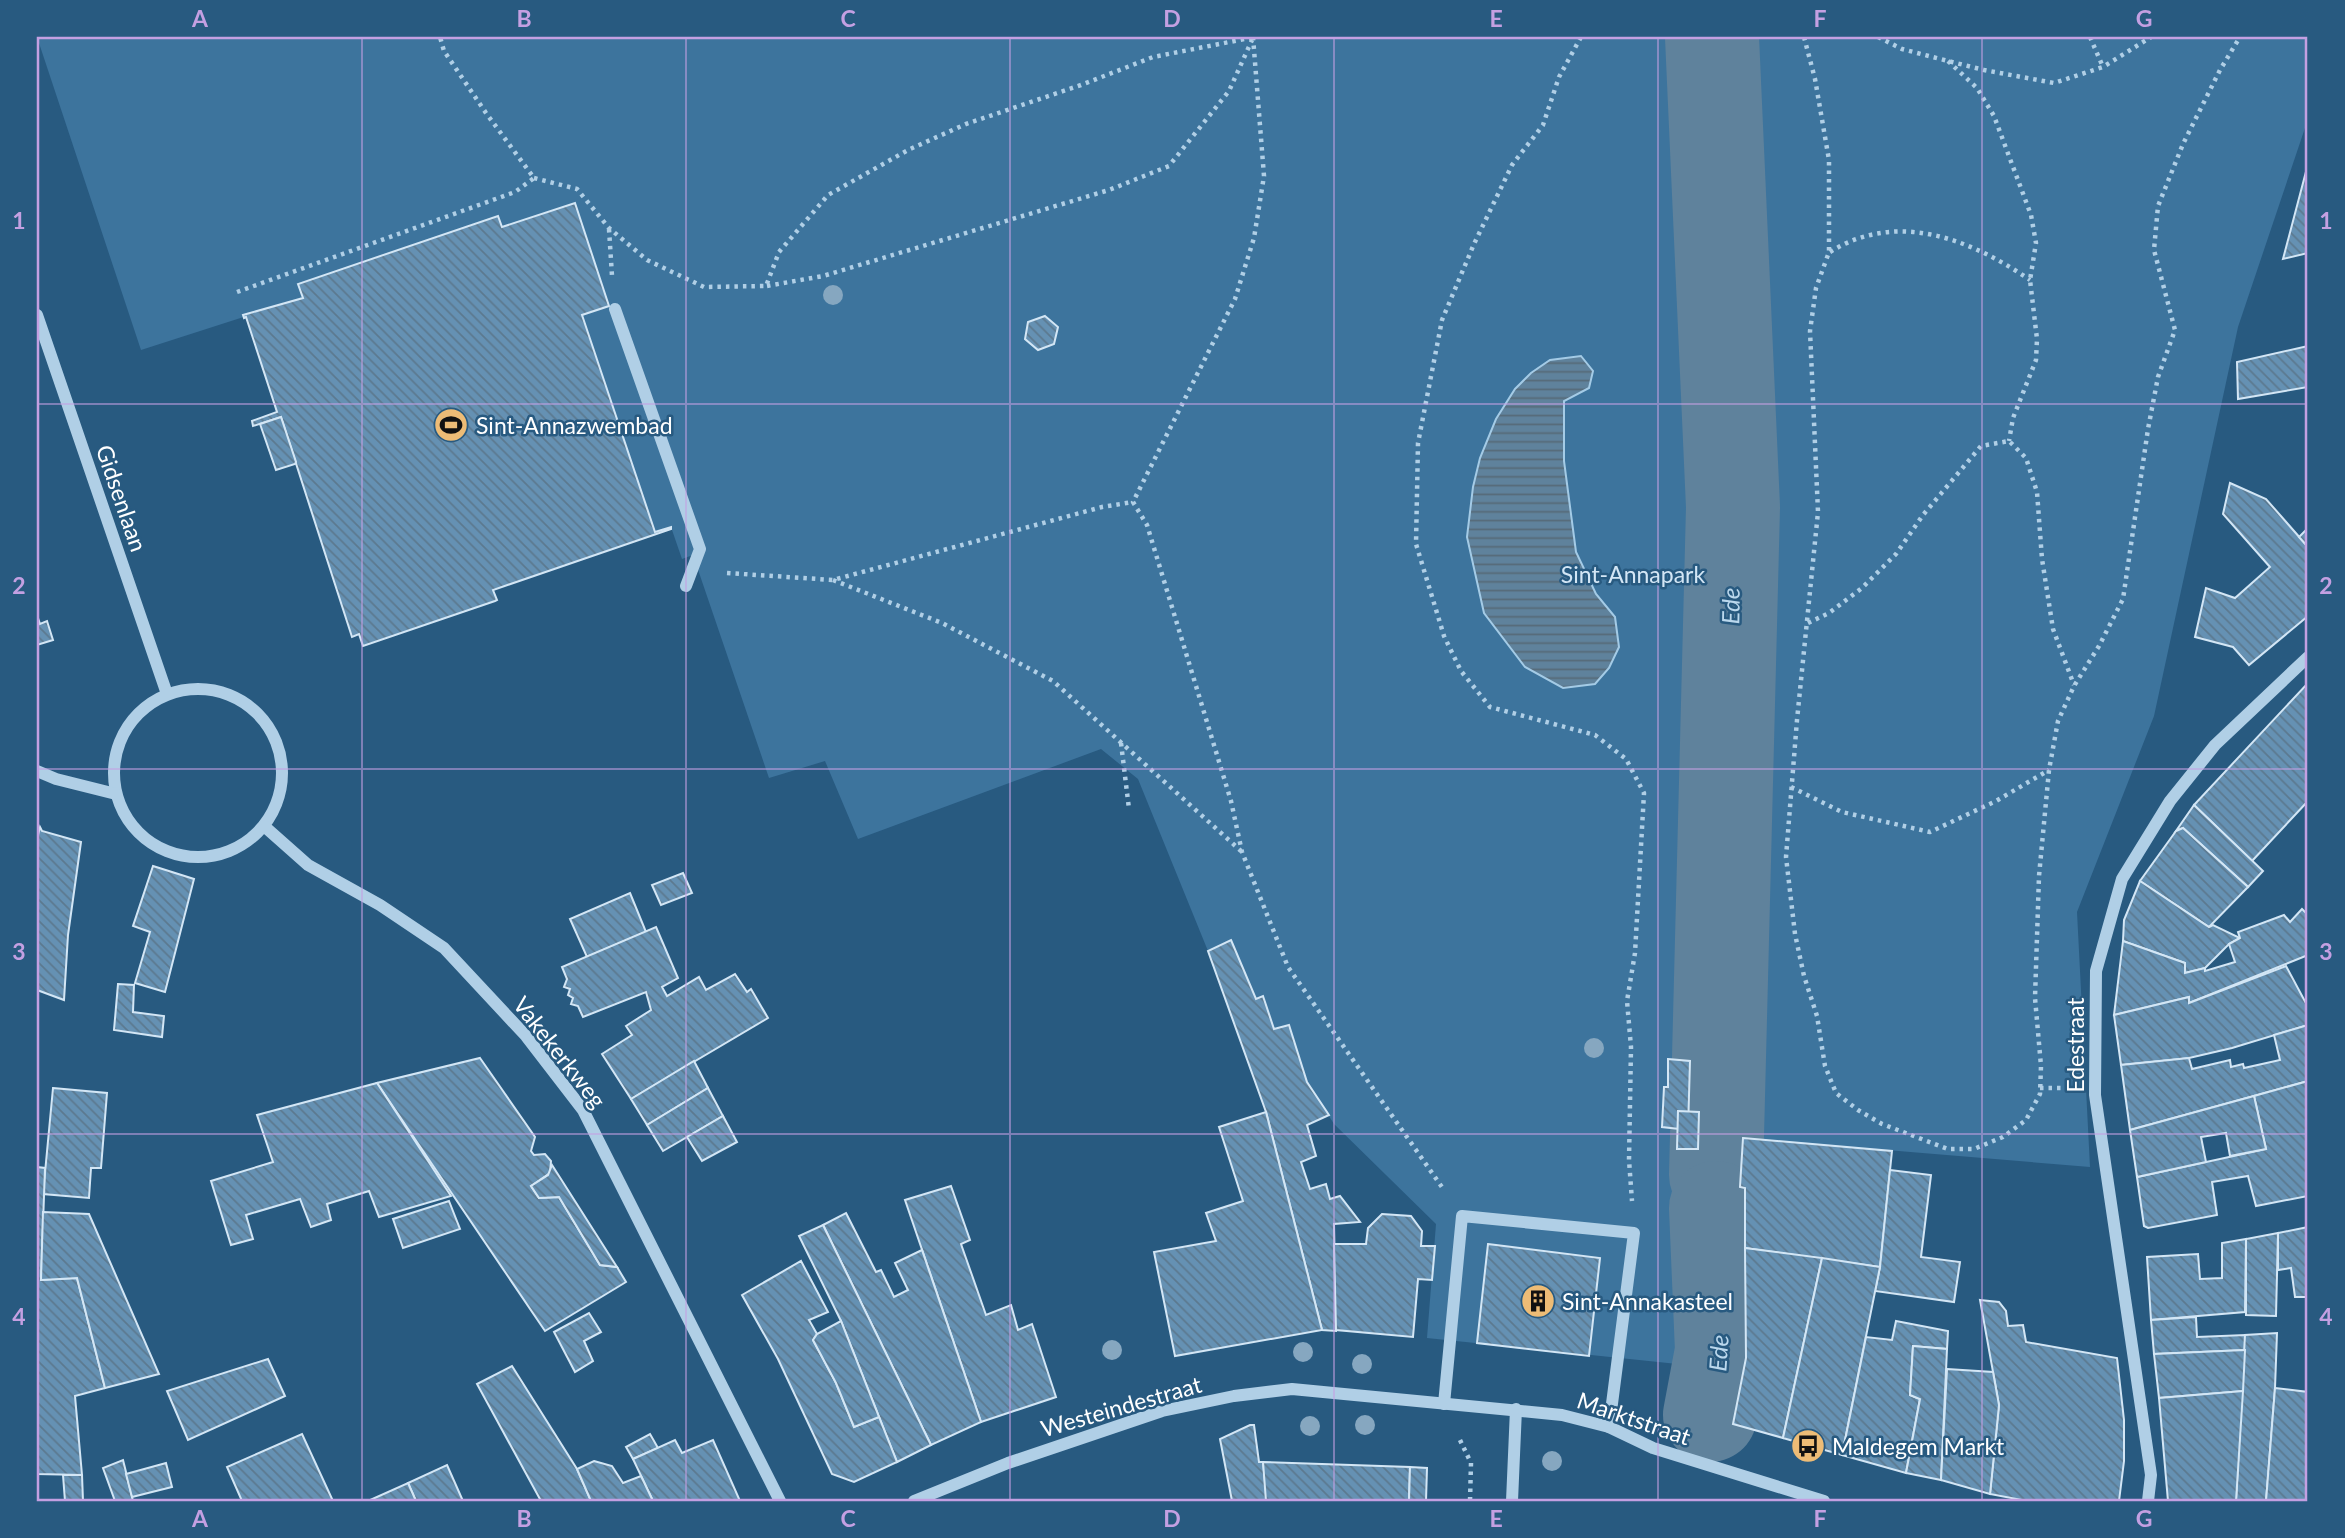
<svg xmlns="http://www.w3.org/2000/svg" width="2345" height="1538" font-family="Lato,sans-serif">
	<style>
		.park { fill: #3d749d }
		.water { fill: url(#water-rules); stroke: #a4cbe6; stroke-width: 2 }
		.lines { fill: none; stroke-linecap: round; stroke-linejoin: round }
		.river { stroke: #5f829c; stroke-width: 94 }
		.building { fill: url(#building-back-hatch); stroke: #d3e6f5; stroke-width: 2 }
		.path { stroke: #b0cfe6; stroke-width: 4.5; stroke-dasharray: 3.5 5; stroke-linecap: butt }
		.minor { stroke: #b0cfe6; stroke-width: 12 }
		.tree { fill: #86a7c0 }
		.grid { fill: none; stroke: #c4a0e2; stroke-width: 2; stroke-opacity: 0.55 }
		.labels { text-anchor: middle; dominant-baseline: central; stroke-width: 5; stroke-linejoin: round; paint-order: stroke }
		.poi-label { font-size: 23px; fill: #fff; stroke: #285a80; text-anchor: start }
		.street-label { font-size: 23px; fill: #fff; stroke: #285a80 }
		.park-label { font-size: 23px; fill: #d3e6f5; stroke: #285a80 }
		.water-label { font-size: 24px; font-style: italic; fill: #bbd8ed; stroke: #285a80 }
		.neatline { fill: none; stroke: #c4a0e2; stroke-width: 2.5 }
		.grid-label { font-size: 23px; text-anchor: middle; font-weight: bold; fill: #c4a0e2 }
	</style>
	<defs>
		<pattern id="water-rules" width="6" height="5" patternUnits="userSpaceOnUse" patternTransform="scale(1.75)"><rect width="6" height="5" fill="#5f829c"/><path d="M0 2.5h6" fill="none" stroke="#566a78"/></pattern>
		<pattern id="building-back-hatch" width="6" height="6" patternUnits="userSpaceOnUse" patternTransform="scale(1.75)"><rect width="6" height="6" fill="#6591b3"/><path d="M-1 5l2 2M0 0l6 6M5-1l2 2" fill="none" stroke="#5c798f"/></pattern>
	</defs>
	<rect width="100%" height="100%" fill="#285a80"/>
	<path class="park" d="M 37,37 L 2308,37 L 2308,119 L 2238,327 L 2154,716 L 2077,912 L 2090,1167 L 1743,1138 L 1740,1187 L 1745,1188 L 1746,1358 L 1733,1424 L 1677,1411 L 1687,1365 L 1427,1338 L 1436,1224 L 1334,1124 L 1274,1029 L 1264,997 L 1256,999 L 1231,941 L 1208,951 L 1138,779 L 1101,749 L 858,839 L 825,761 L 769,778 L 693,555 L 682,559 L 671,527 L 655,532 L 582,315 L 609,306 L 575,203 L 502,227 L 498,216 L 298,284 L 303,298 L 141,350 Z"/>
	<path class="water" d="M 1581,356 L 1593,371 L 1589,388 L 1564,401 L 1564,461 L 1576,552 L 1596,594 L 1615,617 L 1619,647 L 1609,668 L 1595,684 L 1563,688 L 1525,667 L 1484,613 L 1467,537 L 1473,487 L 1480,458 L 1496,419 L 1515,389 L 1531,373 L 1550,360 Z"/>
	<g class="lines">
		<g class="river">
			<path d="M 1712,37 L 1733,507 L 1716,1175"/>
			<path d="M 1710,1415 L 1722,1351 L 1716,1208"/>
		</g>
	</g>
	<g class="building">
		<path d="M 2308,164 L 2308,253 L 2283,259 Z"/>
		<path d="M 575,203 L 609,306 L 582,315 L 655,532 L 671,527 L 671,529 L 493,590 L 497,600 L 495,601 L 363,646 L 359,634 L 352,637 L 281,417 L 253,426 L 252,421 L 277,412 L 246,317 L 244,318 L 243,315 L 303,298 L 298,284 L 498,216 L 502,227 Z"/>
		<path d="M 1045,316 L 1058,327 L 1054,344 L 1038,350 L 1025,339 L 1028,322 Z"/>
		<path d="M 2308,346 L 2308,387 L 2238,399 L 2237,362 Z"/>
		<path d="M 281,417 L 296,462 L 295,464 L 276,470 L 260,424 Z"/>
		<path d="M 2230,483 L 2266,499 L 2308,547 L 2308,616 L 2249,665 L 2233,647 L 2195,637 L 2206,588 L 2235,598 L 2270,567 L 2223,514 Z"/>
		<path d="M 2308,528 L 2308,547 L 2299,537 Z"/>
		<path d="M 37,615 L 40,624 L 47,621 L 53,640 L 37,645 Z"/>
		<path d="M 2308,683 L 2308,801 L 2252,861 L 2194,805 Z"/>
		<path d="M 2194,805 L 2263,871 L 2248,887 L 2183,828 L 2176,831 Z"/>
		<path d="M 40,827 L 42,831 L 81,842 L 68,935 L 64,1000 L 37,990 L 37,839 Z"/>
		<path d="M 2183,828 L 2248,887 L 2209,927 L 2140,881 L 2176,831 Z"/>
		<path d="M 153,866 L 194,879 L 165,992 L 135,983 L 150,932 L 133,926 Z"/>
		<path d="M 683,873 L 692,893 L 661,905 L 652,885 Z"/>
		<path d="M 2140,881 L 2209,927 L 2213,925 L 2240,938 L 2229,944 L 2205,968 L 2185,973 L 2185,963 L 2123,941 L 2124,920 Z"/>
		<path d="M 630,893 L 646,932 L 587,957 L 570,919 Z"/>
		<path d="M 2302,909 L 2308,915 L 2308,955 L 2189,1003 L 2189,997 L 2114,1015 L 2123,941 L 2185,963 L 2185,973 L 2205,968 L 2205,971 L 2235,962 L 2229,944 L 2240,938 L 2238,932 L 2284,915 L 2290,922 Z"/>
		<path d="M 656,927 L 678,978 L 662,987 L 667,996 L 699,977 L 706,990 L 735,974 L 747,992 L 751,989 L 768,1018 L 631,1099 L 602,1054 L 632,1035 L 626,1026 L 651,1010 L 646,992 L 583,1017 L 578,1006 L 571,1004 L 573,998 L 568,995 L 570,989 L 564,987 L 567,979 L 562,967 Z"/>
		<path d="M 1231,940 L 1256,999 L 1263,996 L 1274,1029 L 1289,1025 L 1307,1082 L 1329,1115 L 1307,1125 L 1316,1156 L 1301,1162 L 1310,1189 L 1326,1184 L 1330,1199 L 1340,1196 L 1360,1222 L 1334,1224 L 1336,1331 L 1322,1330 L 1266,1112 L 1208,951 Z"/>
		<path d="M 2286,966 L 2308,1007 L 2308,1025 L 2232,1048 L 2189,1058 L 2121,1065 L 2114,1015 L 2189,997 L 2189,1003 Z"/>
		<path d="M 118,984 L 134,985 L 133,1012 L 164,1016 L 162,1037 L 114,1030 Z"/>
		<path d="M 2308,1025 L 2308,1081 L 2130,1130 L 2121,1065 L 2189,1058 L 2192,1069 L 2230,1060 L 2231,1067 L 2243,1064 L 2244,1068 L 2280,1060 L 2274,1035 Z"/>
		<path d="M 480,1058 L 535,1137 L 531,1151 L 534,1155 L 545,1154 L 551,1161 L 550,1173 L 531,1186 L 539,1198 L 559,1197 L 600,1265 L 617,1267 L 626,1282 L 545,1331 L 377,1083 Z"/>
		<path d="M 1668,1059 L 1690,1061 L 1688,1130 L 1662,1127 L 1664,1087 L 1668,1087 Z"/>
		<path d="M 694,1061 L 708,1088 L 647,1125 L 631,1099 Z"/>
		<path d="M 2308,1081 L 2308,1196 L 2256,1206 L 2248,1176 L 2212,1182 L 2217,1215 L 2148,1228 L 2144,1226 L 2137,1177 L 2266,1149 L 2254,1096 Z"/>
		<path d="M 377,1083 L 451,1196 L 379,1217 L 369,1191 L 327,1204 L 331,1220 L 311,1227 L 300,1199 L 246,1215 L 253,1239 L 231,1245 L 211,1181 L 273,1162 L 257,1115 Z"/>
		<path d="M 53,1088 L 107,1093 L 101,1168 L 91,1168 L 89,1198 L 43,1194 Z"/>
		<path d="M 708,1088 L 723,1116 L 663,1151 L 647,1125 Z"/>
		<path d="M 2254,1096 L 2266,1149 L 2230,1156 L 2226,1133 L 2201,1137 L 2206,1162 L 2137,1177 L 2130,1130 Z"/>
		<path d="M 1678,1111 L 1699,1112 L 1698,1149 L 1677,1149 Z"/>
		<path d="M 1266,1112 L 1322,1330 L 1175,1356 L 1154,1252 L 1216,1241 L 1206,1213 L 1243,1201 L 1219,1127 Z"/>
		<path d="M 723,1116 L 737,1142 L 702,1161 L 687,1137 Z"/>
		<path d="M 1743,1138 L 1892,1151 L 1880,1267 L 1745,1248 L 1745,1188 L 1740,1187 Z"/>
		<path d="M 552,1165 L 617,1267 L 600,1265 L 559,1197 L 539,1198 L 531,1186 L 548,1175 Z"/>
		<path d="M 37,1167 L 45,1168 L 41,1280 L 77,1278 L 105,1388 L 75,1396 L 82,1475 L 37,1474 Z"/>
		<path d="M 1890,1170 L 1931,1175 L 1921,1257 L 1960,1262 L 1954,1302 L 1875,1291 L 1880,1267 Z"/>
		<path d="M 951,1186 L 970,1240 L 961,1244 L 986,1315 L 1011,1305 L 1018,1330 L 1032,1324 L 1056,1397 L 981,1422 L 905,1200 Z"/>
		<path d="M 449,1201 L 460,1229 L 403,1248 L 393,1219 Z"/>
		<path d="M 43,1212 L 89,1214 L 159,1374 L 105,1388 L 77,1278 L 41,1280 Z"/>
		<path d="M 846,1213 L 876,1272 L 881,1270 L 894,1297 L 908,1290 L 895,1263 L 922,1250 L 981,1422 L 931,1445 L 823,1225 Z"/>
		<path d="M 1382,1214 L 1411,1216 L 1422,1231 L 1421,1246 L 1435,1246 L 1432,1280 L 1418,1279 L 1413,1337 L 1336,1330 L 1334,1244 L 1366,1244 L 1368,1228 Z"/>
		<path d="M 823,1225 L 931,1445 L 897,1462 L 841,1321 L 799,1236 Z"/>
		<path d="M 2308,1227 L 2308,1297 L 2295,1297 L 2291,1268 L 2278,1270 L 2278,1233 Z"/>
		<path d="M 2278,1233 L 2276,1316 L 2246,1315 L 2246,1239 Z"/>
		<path d="M 2246,1239 L 2245,1312 L 2151,1320 L 2147,1257 L 2198,1254 L 2200,1279 L 2222,1278 L 2222,1243 Z"/>
		<path d="M 1488,1244 L 1600,1258 L 1589,1356 L 1477,1343 Z"/>
		<path d="M 1745,1248 L 1822,1258 L 1783,1438 L 1733,1424 L 1746,1358 Z"/>
		<path d="M 1822,1258 L 1880,1267 L 1842,1455 L 1783,1438 Z"/>
		<path d="M 801,1261 L 828,1312 L 809,1320 L 817,1334 L 813,1340 L 836,1383 L 854,1427 L 879,1417 L 897,1462 L 854,1482 L 832,1474 L 778,1359 L 742,1295 Z"/>
		<path d="M 1980,1300 L 1999,1302 L 2006,1311 L 2008,1326 L 2023,1325 L 2026,1342 L 2117,1358 L 2124,1420 L 2124,1461 L 2119,1501 L 2027,1501 L 1990,1494 L 1999,1405 Z"/>
		<path d="M 589,1313 L 601,1332 L 584,1341 L 593,1361 L 575,1372 L 554,1332 Z"/>
		<path d="M 2196,1317 L 2197,1337 L 2245,1335 L 2245,1350 L 2154,1354 L 2151,1320 Z"/>
		<path d="M 841,1321 L 879,1417 L 854,1427 L 836,1383 L 813,1340 L 817,1334 Z"/>
		<path d="M 1896,1321 L 1948,1331 L 1947,1349 L 1913,1346 L 1910,1395 L 1920,1399 L 1906,1473 L 1842,1455 L 1866,1337 L 1892,1340 Z"/>
		<path d="M 2277,1333 L 2275,1388 L 2266,1501 L 2236,1501 L 2245,1335 Z"/>
		<path d="M 1913,1346 L 1947,1349 L 1941,1480 L 1906,1473 L 1920,1399 L 1910,1395 Z"/>
		<path d="M 2245,1350 L 2243,1391 L 2159,1398 L 2154,1354 Z"/>
		<path d="M 268,1359 L 285,1396 L 188,1440 L 167,1391 Z"/>
		<path d="M 512,1366 L 577,1469 L 591,1501 L 541,1501 L 477,1384 Z"/>
		<path d="M 1947,1369 L 1993,1372 L 1999,1405 L 1990,1494 L 1941,1480 Z"/>
		<path d="M 2275,1388 L 2308,1392 L 2308,1501 L 2266,1501 Z"/>
		<path d="M 2243,1391 L 2236,1501 L 2168,1501 L 2159,1398 Z"/>
		<path d="M 1250,1425 L 1254,1425 L 1259,1462 L 1263,1462 L 1267,1501 L 1232,1501 L 1220,1439 Z"/>
		<path d="M 302,1434 L 333,1501 L 242,1501 L 227,1467 Z"/>
		<path d="M 650,1434 L 658,1448 L 633,1459 L 626,1447 Z"/>
		<path d="M 675,1440 L 682,1453 L 713,1440 L 740,1501 L 653,1501 L 633,1459 Z"/>
		<path d="M 123,1460 L 125,1468 L 133,1501 L 115,1501 L 103,1468 Z"/>
		<path d="M 594,1461 L 612,1466 L 623,1483 L 641,1476 L 653,1501 L 591,1501 L 577,1469 Z"/>
		<path d="M 1263,1462 L 1410,1467 L 1409,1501 L 1266,1501 Z"/>
		<path d="M 166,1463 L 172,1487 L 132,1497 L 126,1474 Z"/>
		<path d="M 447,1465 L 463,1501 L 416,1501 L 408,1483 Z"/>
		<path d="M 1410,1467 L 1427,1468 L 1426,1501 L 1409,1501 Z"/>
		<path d="M 63,1475 L 82,1475 L 83,1501 L 65,1501 Z"/>
		<path d="M 408,1483 L 416,1501 L 368,1501 Z"/>
	</g>
	<g class="lines">
		<g class="path">
			<path d="M 1253,37 L 1264,176 L 1254,238 L 1235,299 L 1133,502 L 1147,525 L 1231,801 L 1242,852 L 1288,967 L 1444,1190"/>
			<path d="M 1581,37 L 1559,77 L 1543,125 L 1512,165 L 1474,244 L 1442,320 L 1418,443 L 1416,544 L 1444,636 L 1461,671 L 1490,707 L 1595,735 L 1626,759 L 1644,793 L 1635,953 L 1627,1001 L 1631,1047 L 1629,1160 L 1632,1201"/>
			<path d="M 1804,37 L 1815,79 L 1829,160 L 1829,252 L 1816,288 L 1810,331 L 1818,512 L 1797,720 L 1786,857 L 1795,934 L 1804,976 L 1817,1016 L 1825,1066 L 1836,1093 L 1858,1110 L 1882,1124 L 1948,1149 L 1974,1149 L 2003,1137 L 2026,1120 L 2040,1094 L 2041,1066 L 2035,998 L 2039,876 L 2049,770 L 2058,721 L 2074,686 L 2099,646 L 2123,599 L 2148,429 L 2158,377 L 2175,330 L 2154,250 L 2158,206 L 2183,144 L 2220,70 L 2240,37"/>
			<path d="M 1878,37 L 1902,49 L 1948,61 L 1984,70 L 2054,83 L 2103,67 L 2151,37"/>
			<path d="M 2090,37 L 2103,67"/>
			<path d="M 1948,61 L 1977,88 L 1994,116 L 2031,215 L 2036,243 L 2030,280 L 2037,339 L 2036,360 L 2013,418 L 2009,441"/>
			<path d="M 534,178 L 577,189 L 609,228 L 647,260 L 704,287 L 766,286 L 779,252 L 828,195 L 908,150 L 966,124 L 1081,85 L 1153,57 L 1255,37"/>
			<path d="M 609,229 L 612,276"/>
			<path d="M 1830,252 C 1897,210 1970,239 2030,280"/>
			<path d="M 767,286 L 823,276 L 1109,190 L 1169,166 L 1229,91 L 1252,40"/>
			<path d="M 237,292 L 515,192 L 534,178 L 486,113 L 444,51 L 440,37"/>
			<path d="M 727,573 L 833,580 L 1102,507 L 1133,502"/>
			<path d="M 833,580 L 942,623 L 1053,681 L 1241,851"/>
			<path d="M 1808,623 L 1829,613 L 1862,588 L 1896,554 L 1923,515 L 1981,446 L 2009,441 L 2026,458 L 2037,492 L 2042,559 L 2053,629 L 2074,685"/>
			<path d="M 1121,743 L 1129,809"/>
			<path d="M 1791,787 L 1842,812 L 1930,832 L 1996,801 L 2049,770"/>
			<path d="M 2040,1088 L 2063,1088"/>
			<path d="M 1460,1440 L 1471,1463 L 1470,1501"/>
		</g>
		<g class="minor">
			<path d="M 615,309 L 700,549 L 686,586"/>
			<path d="M 37,315 L 167,694"/>
			<circle cx="198" cy="773" r="84"/>
			<path d="M 37,771 L 56,779 L 116,794"/>
			<path d="M 264,826 L 308,865 L 380,905 L 444,948 L 526,1036 L 583,1110 L 780,1501"/>
			<path d="M 1444,1404 L 1462,1216 L 1634,1233 L 1609,1427"/>
			<path d="M 914,1501 L 1008,1463 L 1162,1411 L 1234,1396 L 1292,1389 L 1562,1415 L 1609,1427 L 1653,1448 L 1824,1501"/>
			<path d="M 1512,1501 L 1516,1409"/>
			<path d="M 2148,1501 L 2151,1475 L 2095,1095 L 2096,971 L 2122,879 L 2170,801 L 2215,745 L 2308,657"/>
		</g>
	</g>
	<g class="tree">
		<circle cx="833" cy="295" r="10"/>
		<circle cx="1594" cy="1048" r="10"/>
		<circle cx="1112" cy="1350" r="10"/>
		<circle cx="1303" cy="1352" r="10"/>
		<circle cx="1362" cy="1364" r="10"/>
		<circle cx="1365" cy="1425" r="10"/>
		<circle cx="1310" cy="1426" r="10"/>
		<circle cx="1552" cy="1461" r="10"/>
	</g>
	<path class="grid" d="M 362,37 L 362,1501M 686,37 L 686,1501M 1010,37 L 1010,1501M 1334,37 L 1334,1501M 1658,37 L 1658,1501M 1982,37 L 1982,1501M 37,404 L 2308,404M 37,769 L 2308,769M 37,1134 L 2308,1134"/>
	<defs>
		<g id="stadium-disc" transform="scale(1.75)"><circle r="9.5" fill="#edbc76" stroke="#285a80"/><path d="M0-5a6.5 5 0 1 0 0 10a6.5 5 0 1 0 0-10ZM-3.5-1.8h7v3.6h-7Z" fill="#111"/></g>
		<g id="building-disc" transform="scale(1.75)"><circle r="9.5" fill="#edbc76" stroke="#285a80"/><path d="M-4-6H4V6H1V3H-1V6H-4ZM-2.5-4.3h1.7v1.8h-1.7ZM.8-4.3h1.7v1.8H.8ZM-2.5-1h1.7V.8h-1.7ZM.8-1h1.7V.8H.8Z" fill="#111"/></g>
		<g id="bus-disc" transform="scale(1.75)"><circle r="9.5" fill="#edbc76" stroke="#285a80"/><path d="M-5-6H5V4H4V6H2V4H-2V6H-4V4H-5ZM-3.5-4V0h7V-4ZM-3.5 1.2v1.5H-2V1.2ZM2 1.2v1.5H3.5V1.2Z" fill="#111"/></g>
	</defs>
	<g fill-rule="evenodd">
		<use href="#stadium-disc" x="451" y="425"/>
		<use href="#building-disc" x="1538" y="1301"/>
		<use href="#bus-disc" x="1808" y="1446"/>
	</g>
	<g class="labels">
		<g class="poi-label">
			<text x="476" y="425">Sint-Annazwembad</text>
			<text x="1562" y="1301">Sint-Annakasteel</text>
			<text x="1832" y="1446">Maldegem Markt</text>
		</g>
		<g class="street-label">
			<text transform="translate(122 498) rotate(71)">Gidsenlaan</text>
			<text transform="translate(2075 1045) rotate(-90)">Edestraat</text>
			<text transform="translate(560 1052) rotate(52)">Vakekerkweg</text>
			<text transform="translate(1121 1406) rotate(-16)">Westeindestraat</text>
			<text transform="translate(1634 1418) rotate(19)">Marktstraat</text>
		</g>
		<g class="park-label">
			<text x="1633" y="574">Sint-Annapark</text>
		</g>
		<g class="water-label">
			<text transform="translate(1730 606) rotate(-89)">Ede</text>
			<text transform="translate(1718 1353) rotate(-86)">Ede</text>
		</g>
	</g>
	<rect width="2345" height="1538" fill="none" stroke="#285a80" stroke-width="77"/>
	<rect x="38" y="38" width="2268" height="1462" class="neatline"/>
	<g class="grid-label">
		<text x="200" y="27">A</text>
		<text x="524" y="27">B</text>
		<text x="848" y="27">C</text>
		<text x="1172" y="27">D</text>
		<text x="1496" y="27">E</text>
		<text x="1820" y="27">F</text>
		<text x="2144" y="27">G</text>
		<text x="19" y="229">1</text>
		<text x="2326" y="229">1</text>
		<text x="19" y="594">2</text>
		<text x="2326" y="594">2</text>
		<text x="19" y="960">3</text>
		<text x="2326" y="960">3</text>
		<text x="19" y="1325">4</text>
		<text x="2326" y="1325">4</text>
		<text x="200" y="1527">A</text>
		<text x="524" y="1527">B</text>
		<text x="848" y="1527">C</text>
		<text x="1172" y="1527">D</text>
		<text x="1496" y="1527">E</text>
		<text x="1820" y="1527">F</text>
		<text x="2144" y="1527">G</text>
	</g>
</svg>
